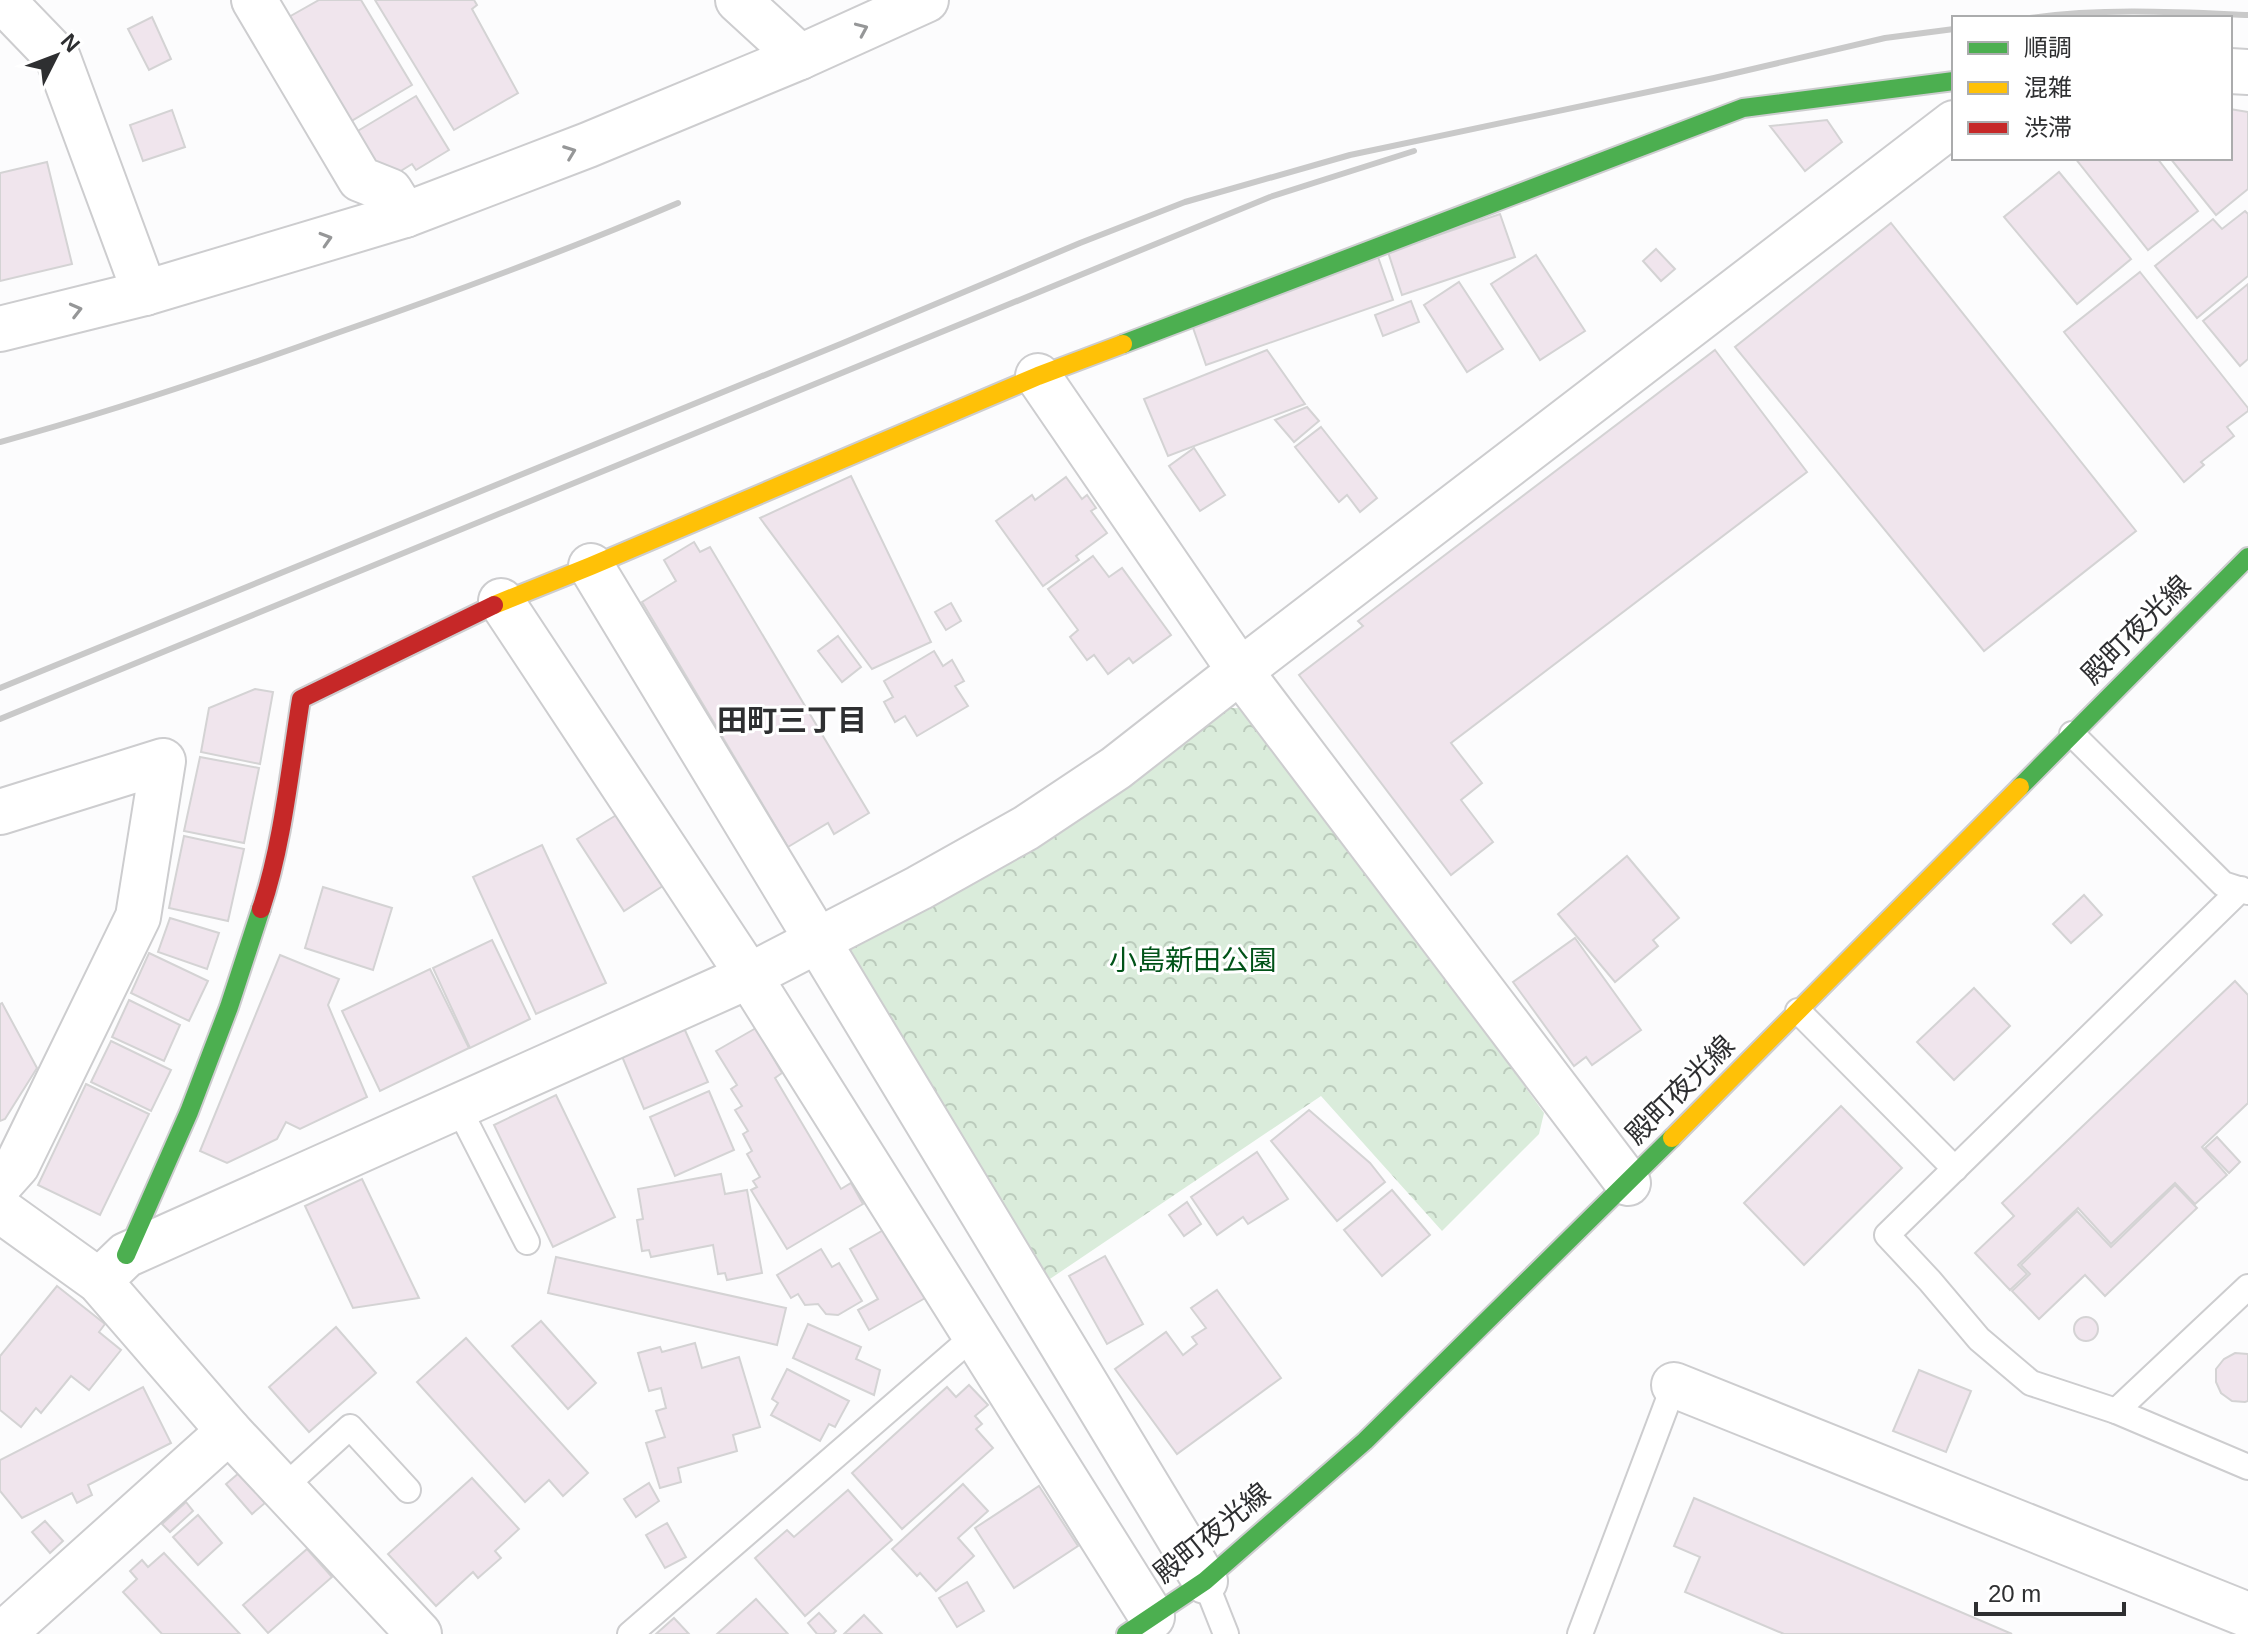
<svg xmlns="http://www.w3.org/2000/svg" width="2248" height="1634" font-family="Arial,'Noto Sans JP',sans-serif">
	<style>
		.forest { fill: url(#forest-crowns) }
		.building { fill: #f0e5ed; stroke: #d4d3d4; stroke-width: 2 }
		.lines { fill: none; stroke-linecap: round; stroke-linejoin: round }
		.lane-casing { stroke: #cdcdcf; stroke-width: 28 }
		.street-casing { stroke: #cdcdcf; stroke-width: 48 }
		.fast-casing { stroke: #cdcdcf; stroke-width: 22 }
		.slow-casing { stroke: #cdcdcf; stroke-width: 22 }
		.jam-casing { stroke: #cdcdcf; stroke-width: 22 }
		.lane { stroke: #fff; stroke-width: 24 }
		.street { stroke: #fff; stroke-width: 44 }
		.fast { stroke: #4caf50; stroke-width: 18 }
		.slow { stroke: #ffc107; stroke-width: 18 }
		.jam { stroke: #c62828; stroke-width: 18 }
		.rail { stroke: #c9c9c9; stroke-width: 6 }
		.oneway { stroke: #969798 }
		.labels { text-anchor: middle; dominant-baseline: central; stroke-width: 6; stroke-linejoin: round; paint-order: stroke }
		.street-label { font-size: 28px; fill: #2e2f31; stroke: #fff }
		.park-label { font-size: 28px; fill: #015318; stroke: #fff }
		.neighbourhood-label { font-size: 30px; font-weight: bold; fill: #2e2f31; stroke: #fff }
	</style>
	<defs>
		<pattern id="forest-crowns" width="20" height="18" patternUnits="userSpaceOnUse" patternTransform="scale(2)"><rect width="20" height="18" fill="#daecdb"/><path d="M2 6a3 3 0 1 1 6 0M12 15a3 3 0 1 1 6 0" fill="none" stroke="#bbcbbc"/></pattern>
	</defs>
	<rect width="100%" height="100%" fill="#fcfcfd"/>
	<path class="forest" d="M 1223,708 L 1253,708 L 1544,1113 L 1539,1134 L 1442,1231 L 1321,1096 L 1041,1285 L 837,951 L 1022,857 Z"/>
	<g class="building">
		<path d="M 319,0 L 361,0 L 412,85 L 348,123 L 287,18 Z"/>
		<path d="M 375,0 L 474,0 L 477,5 L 472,9 L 518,93 L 454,130 Z"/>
		<path d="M 152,17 L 171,59 L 149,70 L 128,29 Z"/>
		<path d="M 416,96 L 449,150 L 416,170 L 412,164 L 391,177 L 380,171 L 356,132 Z"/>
		<path d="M 2230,109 L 2248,112 L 2248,189 L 2216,215 L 2170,158 L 2230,158 Z"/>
		<path d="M 172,110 L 185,147 L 143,161 L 130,125 Z"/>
		<path d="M 1827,120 L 1842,142 L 1805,171 L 1770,126 Z"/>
		<path d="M 2075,158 L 2157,158 L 2198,211 L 2148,250 Z"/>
		<path d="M 47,162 L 72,264 L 0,281 L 0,173 Z"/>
		<path d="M 2059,172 L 2131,259 L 2077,304 L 2004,217 Z"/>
		<path d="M 2245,211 L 2248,214 L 2248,276 L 2197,318 L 2155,266 L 2213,219 L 2222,229 Z"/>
		<path d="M 1500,214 L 1515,257 L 1402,295 L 1388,252 Z"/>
		<path d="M 1891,223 L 2136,531 L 1984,651 L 1735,347 Z"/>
		<path d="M 1656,249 L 1675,269 L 1661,281 L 1643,261 Z"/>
		<path d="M 1536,255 L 1585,331 L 1540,360 L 1491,284 Z"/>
		<path d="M 1378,257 L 1393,300 L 1206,365 L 1191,322 Z"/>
		<path d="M 2140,272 L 2248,408 L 2248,411 L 2227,427 L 2234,436 L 2201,462 L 2204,465 L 2184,482 L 2064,332 Z"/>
		<path d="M 1459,282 L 1503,349 L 1467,372 L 1424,305 Z"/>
		<path d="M 2248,284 L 2248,359 L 2240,366 L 2203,321 Z"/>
		<path d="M 1411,301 L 1419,322 L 1383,336 L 1375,315 Z"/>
		<path d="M 1267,350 L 1305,404 L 1168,456 L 1144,399 Z"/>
		<path d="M 1715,350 L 1807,472 L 1451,743 L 1482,783 L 1461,800 L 1493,842 L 1451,875 L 1299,675 L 1363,626 L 1358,621 Z"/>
		<path d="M 1307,407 L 1319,421 L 1294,442 L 1275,420 Z"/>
		<path d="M 1321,427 L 1377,498 L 1360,512 L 1347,495 L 1339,502 L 1295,447 Z"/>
		<path d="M 1194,448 L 1225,495 L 1200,511 L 1169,466 Z"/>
		<path d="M 851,476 L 931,642 L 872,669 L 760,518 Z"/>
		<path d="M 1066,477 L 1082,499 L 1087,495 L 1096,508 L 1091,511 L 1107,533 L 1076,556 L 1079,560 L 1043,586 L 996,521 L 1032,495 L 1035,500 Z"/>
		<path d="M 694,542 L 700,552 L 710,547 L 869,813 L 834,834 L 828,823 L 788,847 L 642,602 L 676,581 L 664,560 Z"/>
		<path d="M 1093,556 L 1109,577 L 1122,568 L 1171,635 L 1133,663 L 1129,658 L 1108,674 L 1094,655 L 1087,660 L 1070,637 L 1078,630 L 1048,589 Z"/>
		<path d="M 951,603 L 961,621 L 946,630 L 935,612 Z"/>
		<path d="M 838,636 L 861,667 L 842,682 L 818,651 Z"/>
		<path d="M 934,651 L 943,666 L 952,660 L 964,681 L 955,686 L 968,706 L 917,736 L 905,716 L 895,722 L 884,702 L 893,697 L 884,681 Z"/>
		<path d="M 255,689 L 273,692 L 260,764 L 201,752 L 209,708 Z"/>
		<path d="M 200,757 L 259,768 L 244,843 L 184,831 Z"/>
		<path d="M 623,811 L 669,882 L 624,911 L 577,839 Z"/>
		<path d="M 184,836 L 244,849 L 228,921 L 169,908 Z"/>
		<path d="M 542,845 L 606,983 L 536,1014 L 473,877 Z"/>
		<path d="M 1627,856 L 1679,918 L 1653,940 L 1658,946 L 1615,982 L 1558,914 Z"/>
		<path d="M 323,887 L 392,908 L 373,970 L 305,948 Z"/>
		<path d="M 2084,895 L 2102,915 L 2071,943 L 2053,924 Z"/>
		<path d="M 170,918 L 219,933 L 207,969 L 158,952 Z"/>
		<path d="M 1575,938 L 1641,1030 L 1592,1065 L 1586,1057 L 1574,1066 L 1513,982 Z"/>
		<path d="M 492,940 L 530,1019 L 470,1048 L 433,968 Z"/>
		<path d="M 149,953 L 208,981 L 189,1021 L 131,993 Z"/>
		<path d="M 280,955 L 339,979 L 328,1005 L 367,1097 L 300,1129 L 286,1122 L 277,1139 L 227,1163 L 200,1151 Z"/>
		<path d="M 430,969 L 469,1048 L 380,1091 L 342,1011 Z"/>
		<path d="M 2235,981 L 2248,995 L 2248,1103 L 2202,1147 L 2227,1175 L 2195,1204 L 2175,1183 L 2111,1244 L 2078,1208 L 2018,1265 L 2027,1274 L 2010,1290 L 1975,1253 L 2014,1216 L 2002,1203 Z"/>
		<path d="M 1974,988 L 2010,1026 L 1954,1080 L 1917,1042 Z"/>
		<path d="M 129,1000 L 180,1025 L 164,1061 L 112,1037 Z"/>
		<path d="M 2,1003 L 37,1068 L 5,1119 L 0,1121 L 0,1004 Z"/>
		<path d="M 684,1028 L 708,1082 L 644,1109 L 621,1054 Z"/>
		<path d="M 756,1028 L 782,1073 L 775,1078 L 841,1189 L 851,1183 L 863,1204 L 787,1249 L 751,1190 L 757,1187 L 753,1181 L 760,1177 L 747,1154 L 752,1151 L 743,1134 L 748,1131 L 735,1110 L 742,1106 L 731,1089 L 737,1085 L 716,1051 Z"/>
		<path d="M 111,1041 L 171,1070 L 151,1111 L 91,1082 Z"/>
		<path d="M 86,1084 L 149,1114 L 100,1215 L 38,1185 Z"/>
		<path d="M 709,1091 L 734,1150 L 675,1176 L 650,1117 Z"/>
		<path d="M 556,1095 L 615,1217 L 553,1247 L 494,1125 Z"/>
		<path d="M 1841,1106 L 1902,1168 L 1804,1265 L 1744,1203 Z"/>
		<path d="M 1309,1110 L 1370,1163 L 1385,1182 L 1337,1221 L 1271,1141 Z"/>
		<path d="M 2217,1137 L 2240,1162 L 2229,1173 L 2205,1148 Z"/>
		<path d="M 1257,1152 L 1288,1199 L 1248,1224 L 1243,1217 L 1217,1235 L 1191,1197 Z"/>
		<path d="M 721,1174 L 725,1194 L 747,1190 L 762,1273 L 727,1280 L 725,1273 L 718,1274 L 713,1245 L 651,1257 L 649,1250 L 642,1251 L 637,1220 L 643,1219 L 638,1189 Z"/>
		<path d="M 362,1179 L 419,1298 L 353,1308 L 305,1206 Z"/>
		<path d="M 2175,1185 L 2197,1208 L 2105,1296 L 2085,1275 L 2039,1319 L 2012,1291 L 2030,1274 L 2021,1265 L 2077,1211 L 2111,1247 Z"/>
		<path d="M 1392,1190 L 1430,1235 L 1382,1276 L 1344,1230 Z"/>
		<path d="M 1187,1202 L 1201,1224 L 1184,1236 L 1169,1215 Z"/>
		<path d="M 887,1228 L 927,1297 L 869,1330 L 858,1310 L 878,1299 L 850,1249 Z"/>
		<path d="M 821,1249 L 832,1267 L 839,1263 L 862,1301 L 838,1315 L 826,1314 L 818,1304 L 805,1305 L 798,1294 L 791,1298 L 777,1275 Z"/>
		<path d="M 1105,1256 L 1143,1324 L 1107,1344 L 1069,1276 Z"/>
		<path d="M 556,1257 L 786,1308 L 777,1345 L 548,1293 Z"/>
		<path d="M 57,1286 L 105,1324 L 99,1332 L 121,1350 L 89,1390 L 71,1376 L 41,1413 L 36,1408 L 21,1427 L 0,1410 L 0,1356 Z"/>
		<path d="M 1217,1290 L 1281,1378 L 1177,1454 L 1115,1369 L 1166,1332 L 1183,1355 L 1197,1344 L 1192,1337 L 1206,1328 L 1191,1308 Z"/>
		<circle cx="2086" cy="1329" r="12"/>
		<path d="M 541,1321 L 596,1383 L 568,1409 L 512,1346 Z"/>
		<path d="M 808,1324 L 861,1347 L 856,1359 L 880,1370 L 874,1395 L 793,1358 Z"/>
		<path d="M 336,1327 L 376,1373 L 309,1432 L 269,1387 Z"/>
		<path d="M 466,1338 L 588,1473 L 563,1496 L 549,1480 L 525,1502 L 417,1382 Z"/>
		<path d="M 695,1343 L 702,1368 L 739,1357 L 760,1427 L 733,1435 L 737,1451 L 678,1468 L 681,1482 L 660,1488 L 646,1443 L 665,1437 L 656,1411 L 666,1408 L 661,1388 L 649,1391 L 638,1353 L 660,1347 L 662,1352 Z"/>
		<path d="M 2235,1353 L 2248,1354 L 2248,1401 L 2245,1402 L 2232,1401 L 2221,1393 L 2216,1382 L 2216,1369 L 2224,1359 Z"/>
		<path d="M 787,1369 L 849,1401 L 835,1427 L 829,1424 L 820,1441 L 771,1415 L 778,1403 L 772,1399 Z"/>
		<path d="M 1919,1370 L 1971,1391 L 1946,1452 L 1893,1431 Z"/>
		<path d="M 969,1385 L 988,1405 L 975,1416 L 982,1424 L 976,1429 L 993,1448 L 902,1529 L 852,1473 L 947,1387 L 956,1397 Z"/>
		<path d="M 143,1387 L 171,1443 L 88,1485 L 92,1495 L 77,1503 L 72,1493 L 22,1518 L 0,1491 L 0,1460 Z"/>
		<path d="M 239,1473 L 265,1503 L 252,1514 L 226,1484 Z"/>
		<path d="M 472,1478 L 519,1529 L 495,1551 L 501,1558 L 478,1578 L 473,1572 L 436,1606 L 388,1554 Z"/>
		<path d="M 649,1483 L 659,1501 L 636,1517 L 624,1499 Z"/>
		<path d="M 963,1484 L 988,1511 L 958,1538 L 974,1556 L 936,1591 L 920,1573 L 917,1576 L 892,1549 Z"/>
		<path d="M 1039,1486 L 1078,1546 L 1014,1588 L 975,1528 Z"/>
		<path d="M 848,1490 L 892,1540 L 805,1616 L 755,1558 L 787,1530 L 794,1537 Z"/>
		<path d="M 1694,1498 L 2012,1634 L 1784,1634 L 1685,1592 L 1700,1557 L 1674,1546 Z"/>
		<path d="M 186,1502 L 193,1511 L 170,1532 L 162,1524 Z"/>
		<path d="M 198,1515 L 222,1543 L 198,1565 L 173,1537 Z"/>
		<path d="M 45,1521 L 63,1541 L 50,1553 L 32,1532 Z"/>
		<path d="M 667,1523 L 686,1557 L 665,1568 L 646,1535 Z"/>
		<path d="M 307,1549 L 332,1577 L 268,1633 L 243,1605 Z"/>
		<path d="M 164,1553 L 240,1634 L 162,1634 L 123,1592 L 137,1579 L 130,1571 L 142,1560 L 148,1567 Z"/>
		<path d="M 967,1582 L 984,1611 L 957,1627 L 939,1598 Z"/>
		<path d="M 756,1599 L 788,1634 L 717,1634 Z"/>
		<path d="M 819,1613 L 836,1631 L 833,1634 L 817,1634 L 808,1623 Z"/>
		<path d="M 864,1615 L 882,1634 L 844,1634 Z"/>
		<path d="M 674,1618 L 689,1634 L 656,1634 Z"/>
	</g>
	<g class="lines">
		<g class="lane-casing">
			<g id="lane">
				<path d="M 2072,734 L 2223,884 L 2248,892"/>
				<path d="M 2241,889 L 1887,1235 L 1930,1281 L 1979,1339 L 2031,1383 L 2116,1411 L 2248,1287"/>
				<path d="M 1798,1011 L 1955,1169"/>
				<path d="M 458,1107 L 527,1242"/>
				<path d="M 2116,1411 L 2248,1467"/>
				<path d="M 283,1488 L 350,1427 L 408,1490"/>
				<path d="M 1205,1581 L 1226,1634"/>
				<path d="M 630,1634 L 975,1335"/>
				<path d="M 1580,1634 L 1674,1385"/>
			</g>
		</g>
		<g class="street-casing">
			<g id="street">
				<path d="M 2,0 L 58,58 L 145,293"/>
				<path d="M 254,0 L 360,179 L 390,191 L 405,215"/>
				<path d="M 738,0 L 800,57"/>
				<path d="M 2230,71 L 2248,72"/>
				<path d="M 0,329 L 145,293 L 405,215 L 588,145 L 800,57 L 926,0"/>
				<path d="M 1038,376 L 1240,671 L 1628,1183"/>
				<path d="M 591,566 L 1205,1581"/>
				<path d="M 501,601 L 749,976 L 1152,1617"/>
				<path d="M 0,812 L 163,761 L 138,917 L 17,1165 L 0,1184"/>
				<path d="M 0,1210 L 99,1281 L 229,1431 L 419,1634"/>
				<path d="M 99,1281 L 126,1255 L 749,976 L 919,888 L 1026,828 L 1116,768 L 1240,671 L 1954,123"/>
				<path d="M 1674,1385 L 2248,1615"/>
				<path d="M 3,1634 L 229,1431"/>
			</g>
		</g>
		<g class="fast-casing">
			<g id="fast">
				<path d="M 1123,344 L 1743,108 L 1954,81"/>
				<path d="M 2020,787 L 2248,557"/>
				<path d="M 126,1255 L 189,1112 L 229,1007 L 261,909"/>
				<path d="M 1126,1634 L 1205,1581 L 1365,1441 L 1672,1138"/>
			</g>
		</g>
		<g class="slow-casing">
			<g id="slow">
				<path d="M 494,605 L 591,566 L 1038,376 L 1123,344"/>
				<path d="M 1672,1138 L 2020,787"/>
			</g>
		</g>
		<g class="jam-casing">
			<path id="jam" d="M 261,909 C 283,844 290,767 301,699 L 494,605"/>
		</g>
		<use href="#lane" class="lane"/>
		<use href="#street" class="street"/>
		<use href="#fast" class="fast"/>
		<use href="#slow" class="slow"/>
		<use href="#jam" class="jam"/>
		<g class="rail">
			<path d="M 2030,18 C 2102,8 2176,12 2248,15"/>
			<path d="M 0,442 C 114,411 226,373 337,333 C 452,293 566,251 678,203"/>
			<path d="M 0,688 L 843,343 L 1080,243 L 1185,202 L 1350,155 L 1714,78 L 1885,38 L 1954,29"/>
			<path d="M 0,719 L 1270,197 L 1414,151"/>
		</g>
	</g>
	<defs><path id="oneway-chevron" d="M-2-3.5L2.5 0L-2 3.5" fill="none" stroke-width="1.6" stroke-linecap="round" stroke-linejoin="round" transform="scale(2)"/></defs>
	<g class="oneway">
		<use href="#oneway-chevron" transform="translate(862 29) rotate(-24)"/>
		<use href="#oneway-chevron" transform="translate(570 152) rotate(-21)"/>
		<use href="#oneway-chevron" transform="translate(326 239) rotate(-17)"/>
		<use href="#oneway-chevron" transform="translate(76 310) rotate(-14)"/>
	</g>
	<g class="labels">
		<g class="street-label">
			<text transform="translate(2136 630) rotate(-45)">殿町夜光線</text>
			<text transform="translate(1680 1090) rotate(-45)">殿町夜光線</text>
			<text transform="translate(1212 1533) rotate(-39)">殿町夜光線</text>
		</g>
		<g class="park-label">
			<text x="1193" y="960">小島新田公園</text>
		</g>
		<g class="neighbourhood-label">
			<text x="792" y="720">田町三丁目</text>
		</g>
	</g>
	<rect x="1952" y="16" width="280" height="144" fill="#ffffff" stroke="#abacad" stroke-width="2"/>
	<rect x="1968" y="42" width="40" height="12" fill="#4caf50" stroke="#abacad" stroke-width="2"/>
	<text x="2024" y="56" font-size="24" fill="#2e2f31">順調</text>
	<rect x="1968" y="82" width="40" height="12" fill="#ffc107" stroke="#abacad" stroke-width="2"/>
	<text x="2024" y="96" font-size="24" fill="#2e2f31">混雑</text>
	<rect x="1968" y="122" width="40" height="12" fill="#c62828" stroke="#abacad" stroke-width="2"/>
	<text x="2024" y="136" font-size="24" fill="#2e2f31">渋滞</text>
	<g transform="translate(56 56) rotate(48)" stroke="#ffffff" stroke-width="6" paint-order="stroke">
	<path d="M0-6L14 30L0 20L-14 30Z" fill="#2e2f31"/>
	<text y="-12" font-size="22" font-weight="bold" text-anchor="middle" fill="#2e2f31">N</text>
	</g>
	<path d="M1976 1602v12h148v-12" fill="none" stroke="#2e2f31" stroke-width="4"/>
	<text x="1988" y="1602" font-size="24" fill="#2e2f31" stroke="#ffffff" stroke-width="6" paint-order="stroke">20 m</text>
</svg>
